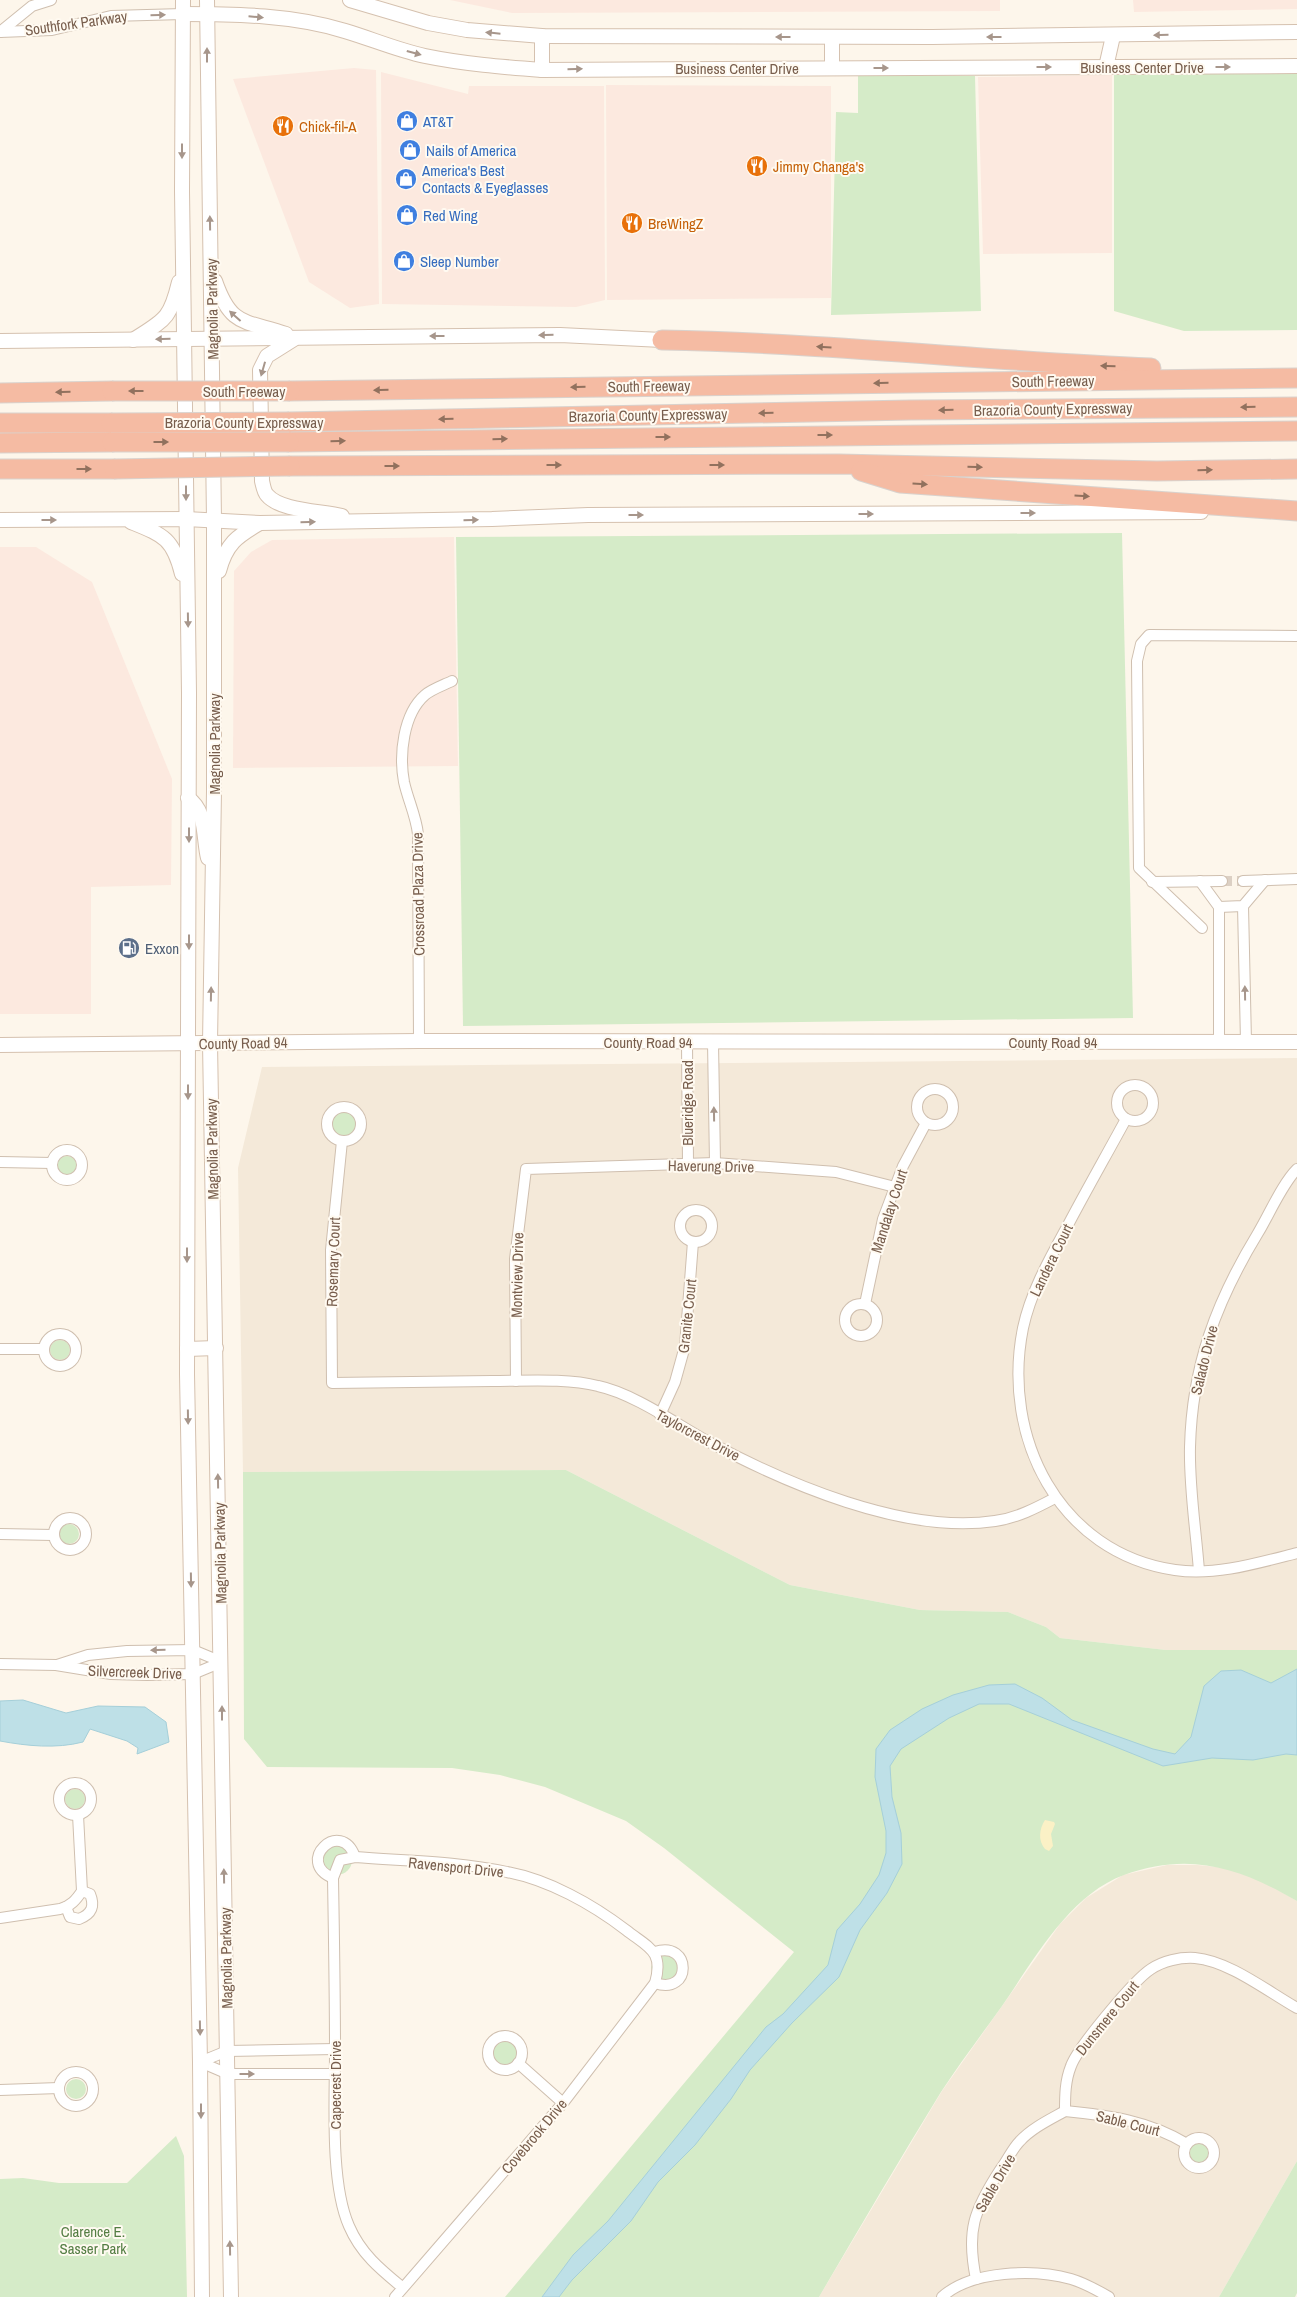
<svg xmlns="http://www.w3.org/2000/svg" width="1297" height="2297" font-family="'Archivo Narrow',sans-serif">
	<style>
		.residential { fill: #f4e9d9 }
		.commercial { fill: #fce9df }
		.green { fill: #d5ebc8 }
		.sand { fill: #fbf1c6 }
		.water { fill: #bee0e7; stroke: #a5cfd9 }
		.lines { fill: none; stroke-linecap: round; stroke-linejoin: round }
		.street-tunnel { stroke: #dcd0c4; stroke-width: 10; stroke-dasharray: 10 5; stroke-linecap: butt }
		.street-casing { stroke: #cfbfaf; stroke-width: 12 }
		.secondary-casing { stroke: #d5c1af; stroke-width: 16 }
		.highway-casing { stroke: #d9d2cd; stroke-width: 21 }
		.street { stroke: #fff; stroke-width: 10 }
		.secondary { stroke: #fff; stroke-width: 14 }
		.highway { stroke: #f5bba3; stroke-width: 19 }
		.highway-bridge-casing { stroke: #d9d2cd; stroke-width: 21; stroke-linecap: butt }
		.highway-bridge { stroke: #f5bba3; stroke-width: 19 }
		.oneway { fill: #a7968b }
		.oneway2 { fill: #91715e }
		.labels { text-anchor: middle; dominant-baseline: central; stroke-width: 4; stroke-linejoin: round; paint-order: stroke }
		.street-label { font-size: 15px; fill: #785e4d; stroke: #fffaf1 }
		.shop-label { font-size: 15px; fill: #366cbe; stroke: #fffaf1; text-anchor: start }
		.food-label { font-size: 15px; fill: #c56008; stroke: #fffaf1; text-anchor: start }
		.service-label { font-size: 15px; fill: #4e5e75; stroke: #fffaf1; text-anchor: start }
		.park-label { font-size: 15px; fill: #547e44; stroke: #fffaf1 }
	</style>
	<rect width="100%" height="100%" fill="#fdf6eb"/>
	<g class="residential">
		<path d="M 1297,1058 L 1297,1650 L 1166,1650 L 1060,1638 L 1046,1627 L 1008,1612 L 920,1610 L 790,1585 L 566,1470 L 243,1472 L 238,1168 L 262,1067 Z"/>
		<path d="M 1167,1865 L 1197,1865 L 1228,1868 L 1263,1881 L 1297,1901 L 1297,2161 L 1219,2297 L 819,2297 L 942,2091 L 1060,1924 L 1086,1898 L 1123,1875 Z"/>
	</g>
	<g class="commercial">
		<path d="M 450,0 L 1000,0 L 1000,11 L 512,13 Z"/>
		<path d="M 1133,0 L 1297,0 L 1297,9 L 1134,12 Z"/>
		<path d="M 354,68 L 376,70 L 379,304 L 350,308 L 309,282 L 233,79 Z"/>
		<path d="M 381,72 L 468,94 L 469,86 L 604,86 L 605,300 L 576,307 L 382,304 Z"/>
		<path d="M 1112,75 L 1112,253 L 983,254 L 978,77 Z"/>
		<path d="M 606,85 L 831,86 L 831,298 L 607,300 Z"/>
		<path d="M 454,537 L 458,766 L 233,768 L 234,571 L 251,552 L 272,540 Z"/>
		<path d="M 0,547 L 36,547 L 92,582 L 172,779 L 171,885 L 91,887 L 91,1014 L 0,1014 Z"/>
	</g>
	<g class="green">
		<path d="M 1297,73 L 1297,330 L 1184,331 L 1114,311 L 1114,75 Z"/>
		<path d="M 858,75 L 975,76 L 981,311 L 831,315 L 836,112 L 858,113 Z"/>
		<path d="M 1122,533 L 1133,1018 L 463,1026 L 456,537 Z"/>
		<circle cx="344" cy="1122" r="15"/>
		<circle cx="67" cy="1166" r="10"/>
		<circle cx="60" cy="1350" r="10"/>
		<path d="M 566,1470 L 790,1585 L 920,1610 L 1008,1612 L 1046,1627 L 1060,1638 L 1166,1650 L 1297,1650 L 1297,1901 C 1240,1868 1190,1851 1124,1875 C 1069,1895 1034,1960 1002,2006 C 982,2034 960,2063 941,2092 C 899,2160 859,2229 819,2297 L 505,2297 L 794,1952 L 664,1848 L 626,1821 L 545,1787 L 500,1775 L 452,1768 L 267,1767 L 244,1739 L 243,1472 Z"/>
		<circle cx="69" cy="1534" r="10"/>
		<circle cx="75" cy="1799" r="10"/>
		<circle cx="337" cy="1860" r="15"/>
		<path d="M 668,1953 L 681,1966 L 672,1983 L 653,1977 L 651,1967 L 655,1958 Z"/>
		<circle cx="505" cy="2055" r="15"/>
		<circle cx="76" cy="2089" r="10"/>
		<circle cx="1199" cy="2151" r="15"/>
		<path d="M 176,2136 L 184,2156 L 187,2297 L 0,2297 L 0,2179 L 23,2178 L 59,2183 L 127,2183 Z"/>
		<path d="M 1297,2161 L 1297,2293 L 1295,2297 L 1219,2297 Z"/>
	</g>
	<path class="sand" d="M 1045,1820 L 1054,1822 L 1055,1824 L 1051,1834 L 1053,1846 L 1049,1851 L 1045,1849 C 1038,1841 1039,1829 1045,1820 Z"/>
	<g class="water">
		<path d="M 1297,1669 L 1297,1755 L 1286,1754 L 1253,1760 L 1212,1758 L 1163,1766 L 1009,1704 L 979,1704 L 949,1718 L 901,1749 L 890,1766 L 892,1797 L 901,1833 L 902,1864 L 887,1893 L 860,1930 L 839,1977 L 792,2023 L 750,2070 L 731,2099 L 695,2145 L 658,2182 L 631,2221 L 572,2280 L 559,2297 L 542,2297 L 573,2255 L 608,2221 L 766,2027 L 783,2014 L 828,1965 L 837,1930 L 860,1904 L 879,1875 L 886,1853 L 886,1831 L 875,1777 L 876,1749 L 890,1730 L 922,1709 L 953,1695 L 989,1685 L 1015,1684 L 1042,1698 L 1072,1720 L 1153,1749 L 1175,1754 L 1191,1737 L 1204,1686 L 1221,1671 L 1241,1670 L 1271,1683 Z"/>
		<path d="M 23,1700 L 66,1713 L 98,1706 L 145,1707 L 166,1722 L 169,1742 L 137,1754 L 138,1748 L 127,1741 L 90,1729 L 83,1742 C 56,1749 27,1746 0,1741 L 0,1701 Z"/>
	</g>
	<g class="lines">
		<path class="street-tunnel" d="M 1222,881 L 1243,881"/>
		<g class="street-casing">
			<g id="street">
				<path d="M 0,32 L 52,30 L 111,16 L 183,14"/>
				<path d="M 0,32 L 32,6 L 51,0"/>
				<path d="M 1200,881 L 1219,907 L 1219,1042"/>
				<path d="M 1243,881 L 1297,879"/>
				<path d="M 1152,882 L 1222,881"/>
				<path d="M 1243,906 L 1246,1042"/>
				<path d="M 1219,907 L 1243,906 L 1265,880"/>
				<path d="M 1202,928 L 1139,868 L 1137,661 L 1141,644 L 1149,635 L 1297,636"/>
				<path d="M 419,1041 L 418,834 C 416,816 408,800 404,782 C 399,755 403,714 425,695 C 432,689 444,685 452,681"/>
				<path d="M 687,1042 L 688,1164"/>
				<path d="M 713,1042 L 715,1163"/>
				<circle cx="1135" cy="1103" r="18"/>
				<circle cx="935" cy="1107" r="18"/>
				<circle cx="344" cy="1124" r="17"/>
				<path d="M 1126,1119 C 1107,1154 1087,1189 1068,1225 C 1050,1258 1031,1291 1023,1328 C 1001,1437 1059,1553 1175,1570 C 1215,1576 1258,1563 1297,1553"/>
				<path d="M 342,1141 L 331,1250 L 332,1383 C 385,1382 439,1382 492,1381 C 525,1381 567,1378 598,1386 C 632,1393 675,1423 707,1441 C 785,1483 905,1535 995,1521 C 1017,1518 1036,1508 1055,1498"/>
				<circle cx="67" cy="1165" r="15"/>
				<path d="M 0,1162 L 52,1163"/>
				<circle cx="696" cy="1226" r="16"/>
				<circle cx="861" cy="1320" r="16"/>
				<path d="M 865,1304 L 883,1219 L 903,1166 L 926,1123"/>
				<circle cx="60" cy="1350" r="16"/>
				<path d="M 0,1349 L 43,1349"/>
				<path d="M 516,1381 L 515,1259 L 526,1169 L 715,1163 L 836,1172 L 895,1187"/>
				<path d="M 660,1415 L 675,1382 L 685,1346 L 693,1242"/>
				<circle cx="70" cy="1534" r="16"/>
				<path d="M 0,1534 L 53,1535"/>
				<path d="M 1199,1571 C 1196,1530 1189,1488 1190,1447 C 1192,1366 1216,1302 1258,1233 C 1269,1215 1282,1184 1297,1169"/>
				<path d="M 0,1664 L 56,1665 L 111,1674 L 147,1675 L 193,1674 L 222,1662"/>
				<path d="M 57,1665 L 88,1655 L 127,1651 L 193,1650 L 222,1662"/>
				<circle cx="75" cy="1799" r="16"/>
				<path d="M 333,1878 C 294,1862 341,1817 355,1857"/>
				<path d="M 66,1907 L 70,1917 L 79,1919 C 92,1914 95,1906 90,1894 L 82,1891"/>
				<path d="M 0,1918 L 60,1909 C 71,1906 76,1900 82,1891 L 78,1815"/>
				<path d="M 655,1952 C 692,1940 692,1996 655,1983"/>
				<circle cx="505" cy="2053" r="17"/>
				<path d="M 200,2062 L 228,2074 L 335,2074"/>
				<path d="M 200,2062 L 227,2051 L 335,2049"/>
				<path d="M 518,2063 L 563,2103"/>
				<circle cx="76" cy="2089" r="17"/>
				<path d="M 0,2090 L 59,2088"/>
				<path d="M 1065,2111 C 1065,2096 1065,2081 1071,2066 C 1078,2047 1134,1980 1151,1969 C 1163,1961 1180,1957 1195,1958 C 1229,1961 1267,1991 1297,2008"/>
				<path d="M 1065,2111 C 1108,2115 1149,2121 1187,2144"/>
				<circle cx="1199" cy="2153" r="15"/>
				<path d="M 976,2279 C 966,2231 974,2210 1000,2170 C 1007,2161 1012,2149 1020,2141 C 1032,2128 1049,2120 1065,2111"/>
				<path d="M 395,2297 L 403,2288 L 563,2103 L 655,1983 C 664,1951 649,1948 626,1930 C 592,1904 549,1880 507,1872 C 457,1861 405,1861 355,1857 L 340,1860 L 333,1878 C 334,1936 335,1995 335,2053 C 335,2101 330,2183 349,2226 C 361,2254 381,2270 403,2288"/>
				<path d="M 942,2297 C 971,2270 1035,2269 1071,2279 C 1085,2283 1097,2290 1109,2297"/>
			</g>
		</g>
		<g class="secondary-casing">
			<g id="secondary">
				<path d="M 183,0 L 182,191 L 189,693 L 187,1374 L 200,2062 L 202,2297"/>
				<path d="M 207,0 L 214,520 L 214,791 L 210,1043 L 231,2297"/>
				<path d="M 350,0 L 428,23 L 467,30 L 542,36 L 932,37 L 1297,32"/>
				<path d="M 183,14 C 236,14 294,15 345,31 C 372,39 397,50 425,56 C 464,64 503,67 542,70 L 1297,66"/>
				<path d="M 542,36 L 542,70"/>
				<path d="M 832,38 L 832,68"/>
				<path d="M 1106,67 L 1113,36"/>
				<path d="M 215,281 C 231,327 244,320 286,334"/>
				<path d="M 294,339 L 267,356 L 260,370 L 262,481 C 263,485 264,492 267,495 C 280,511 322,511 342,516"/>
				<path d="M 133,340 C 164,320 170,320 179,282"/>
				<path d="M 0,341 L 560,335 L 662,340"/>
				<path d="M 0,520 L 186,519 L 260,523 L 492,519 L 588,515 L 1201,512"/>
				<path d="M 131,522 C 163,535 173,538 182,574"/>
				<path d="M 219,571 C 226,544 237,536 260,523"/>
				<path d="M 188,798 C 207,811 203,837 208,858"/>
				<path d="M 0,1045 L 419,1041 L 1297,1042"/>
				<path d="M 187,1349 L 216,1348"/>
			</g>
		</g>
		<g class="highway-casing">
			<g id="highway">
				<path d="M 662,340 C 825,343 988,361 1151,368"/>
				<path d="M 290,391 L 1297,378"/>
				<path d="M 0,393 L 112,391"/>
				<path d="M 289,422 L 911,410 L 1297,407"/>
				<path d="M 0,423 L 111,423"/>
				<path d="M 289,442 L 1297,431"/>
				<path d="M 0,443 L 112,442"/>
				<path d="M 290,466 L 839,464 L 1157,471 L 1297,469"/>
				<path d="M 0,469 L 114,469"/>
				<path d="M 861,471 L 900,483 L 1297,511"/>
			</g>
		</g>
		<use href="#street" class="street"/>
		<use href="#secondary" class="secondary"/>
		<use href="#highway" class="highway"/>
		<g class="highway-bridge-casing">
			<g id="highway-bridge">
				<path d="M 112,391 L 290,391"/>
				<path d="M 111,423 L 289,422"/>
				<path d="M 112,442 L 289,442"/>
				<path d="M 114,469 L 290,466"/>
			</g>
		</g>
		<use href="#highway-bridge" class="highway-bridge"/>
	</g>
	<defs><path id="oneway-solid" d="M-6-.8H1V-3.2L6.5 0L1 3.2V.8H-6Z" transform="scale(1.25)"/></defs>
	<g class="oneway">
		<use href="#oneway-solid" transform="translate(158 15) rotate(-1)"/>
		<use href="#oneway-solid" transform="translate(256 17) rotate(5)"/>
		<use href="#oneway-solid" transform="translate(493 33) rotate(-174)"/>
		<use href="#oneway-solid" transform="translate(1161 35) rotate(179)"/>
		<use href="#oneway-solid" transform="translate(783 37) rotate(-180)"/>
		<use href="#oneway-solid" transform="translate(994 37) rotate(180)"/>
		<use href="#oneway-solid" transform="translate(414 53) rotate(15)"/>
		<use href="#oneway-solid" transform="translate(207 55) rotate(-90)"/>
		<use href="#oneway-solid" transform="translate(1044 67)"/>
		<use href="#oneway-solid" transform="translate(1223 67)"/>
		<use href="#oneway-solid" transform="translate(881 68)"/>
		<use href="#oneway-solid" transform="translate(575 69) rotate(-1)"/>
		<use href="#oneway-solid" transform="translate(182 151) rotate(90)"/>
		<use href="#oneway-solid" transform="translate(210 223) rotate(-91)"/>
		<use href="#oneway-solid" transform="translate(235 316) rotate(-138)"/>
		<use href="#oneway-solid" transform="translate(546 335) rotate(179)"/>
		<use href="#oneway-solid" transform="translate(437 336) rotate(180)"/>
		<use href="#oneway-solid" transform="translate(163 339) rotate(179)"/>
		<use href="#oneway-solid" transform="translate(263 369) rotate(106)"/>
		<use href="#oneway-solid" transform="translate(186 493) rotate(90)"/>
		<use href="#oneway-solid" transform="translate(1028 513)"/>
		<use href="#oneway-solid" transform="translate(866 514)"/>
		<use href="#oneway-solid" transform="translate(636 515)"/>
		<use href="#oneway-solid" transform="translate(49 520)"/>
		<use href="#oneway-solid" transform="translate(471 520) rotate(-1)"/>
		<use href="#oneway-solid" transform="translate(308 522) rotate(-1)"/>
		<use href="#oneway-solid" transform="translate(188 620) rotate(89)"/>
		<use href="#oneway-solid" transform="translate(189 835) rotate(90)"/>
		<use href="#oneway-solid" transform="translate(189 942) rotate(90)"/>
		<use href="#oneway-solid" transform="translate(1245 993) rotate(-91)"/>
		<use href="#oneway-solid" transform="translate(211 994) rotate(-89)"/>
		<use href="#oneway-solid" transform="translate(188 1092) rotate(90)"/>
		<use href="#oneway-solid" transform="translate(714 1114) rotate(-91)"/>
		<use href="#oneway-solid" transform="translate(187 1255) rotate(90)"/>
		<use href="#oneway-solid" transform="translate(188 1417) rotate(89)"/>
		<use href="#oneway-solid" transform="translate(218 1481) rotate(-91)"/>
		<use href="#oneway-solid" transform="translate(191 1580) rotate(89)"/>
		<use href="#oneway-solid" transform="translate(158 1650) rotate(179)"/>
		<use href="#oneway-solid" transform="translate(222 1713) rotate(-90)"/>
		<use href="#oneway-solid" transform="translate(224 1876) rotate(-91)"/>
		<use href="#oneway-solid" transform="translate(200 2028) rotate(89)"/>
		<use href="#oneway-solid" transform="translate(247 2074)"/>
		<use href="#oneway-solid" transform="translate(201 2111) rotate(90)"/>
		<use href="#oneway-solid" transform="translate(230 2248) rotate(-91)"/>
	</g>
	<g class="oneway2">
		<use href="#oneway-solid" transform="translate(824 347) rotate(-176)"/>
		<use href="#oneway-solid" transform="translate(1108 366) rotate(-178)"/>
		<use href="#oneway-solid" transform="translate(881 383) rotate(179)"/>
		<use href="#oneway-solid" transform="translate(578 387) rotate(179)"/>
		<use href="#oneway-solid" transform="translate(381 390) rotate(179)"/>
		<use href="#oneway-solid" transform="translate(136 391) rotate(180)"/>
		<use href="#oneway-solid" transform="translate(63 392) rotate(179)"/>
		<use href="#oneway-solid" transform="translate(1248 407) rotate(179)"/>
		<use href="#oneway-solid" transform="translate(946 410) rotate(179)"/>
		<use href="#oneway-solid" transform="translate(766 413) rotate(179)"/>
		<use href="#oneway-solid" transform="translate(446 419) rotate(179)"/>
		<use href="#oneway-solid" transform="translate(825 435)"/>
		<use href="#oneway-solid" transform="translate(663 437)"/>
		<use href="#oneway-solid" transform="translate(500 439) rotate(-1)"/>
		<use href="#oneway-solid" transform="translate(338 441) rotate(-1)"/>
		<use href="#oneway-solid" transform="translate(161 442)"/>
		<use href="#oneway-solid" transform="translate(554 465)"/>
		<use href="#oneway-solid" transform="translate(717 465)"/>
		<use href="#oneway-solid" transform="translate(392 466)"/>
		<use href="#oneway-solid" transform="translate(975 467) rotate(1)"/>
		<use href="#oneway-solid" transform="translate(84 469)"/>
		<use href="#oneway-solid" transform="translate(1205 470) rotate(-1)"/>
		<use href="#oneway-solid" transform="translate(920 484) rotate(4)"/>
		<use href="#oneway-solid" transform="translate(1082 496) rotate(4)"/>
	</g>
	<defs>
		<g id="shop-disc" transform="scale(1.125)"><circle r="9.5" fill="#3f7fe0" stroke="#fffaf1"/><path d="M-5-2.5h2.3a2.7 3.5 0 0 1 5.4 0H5L5.5 6h-11ZM-1.5-2.5h3a1.5 2.3 0 0 0-3 0Z" fill="#fff"/></g>
		<g id="restaurant-disc" transform="scale(1.125)"><circle r="9.5" fill="#e8710a" stroke="#fffaf1"/><path d="M-5-6h1v4h1v-4h1v4h1v-4h1v5L-1.5 .5V6h-2V.5L-5-1ZM5-6V6H3V1.5H1.5Q1.5-4 5-6Z" fill="#fff"/></g>
		<g id="fuel-disc" transform="scale(1.125)"><circle r="9.5" fill="#5c6f8a" stroke="#fffaf1"/><path d="M-5.5-6h7V0h2V4h1.3V-2.5L3-4.5l.8-.8L6-3V5H2.5V1h-1V6h-7ZM-4.2-4.7v3.2H.2V-4.7Z" fill="#fff"/></g>
	</defs>
	<g fill-rule="evenodd">
		<use href="#shop-disc" x="407" y="121"/>
		<use href="#restaurant-disc" x="283" y="126"/>
		<use href="#shop-disc" x="410" y="150"/>
		<use href="#restaurant-disc" x="757" y="166"/>
		<use href="#shop-disc" x="406" y="179"/>
		<use href="#shop-disc" x="407" y="215"/>
		<use href="#restaurant-disc" x="632" y="223"/>
		<use href="#shop-disc" x="404" y="261"/>
		<use href="#fuel-disc" x="129" y="948"/>
	</g>
	<g class="labels">
		<g class="street-label">
			<text transform="translate(76 23) rotate(-8)">Southfork Parkway</text>
			<text x="1142" y="67">Business Center Drive</text>
			<text x="737" y="68">Business Center Drive</text>
			<text transform="translate(212 309) rotate(-91)">Magnolia Parkway</text>
			<text transform="translate(1053 381) rotate(-1)">South Freeway</text>
			<text transform="translate(649 386) rotate(-1)">South Freeway</text>
			<text x="244" y="391">South Freeway</text>
			<text transform="translate(1053 409) rotate(-1)">Brazoria County Expressway</text>
			<text transform="translate(648 415) rotate(-1)">Brazoria County Expressway</text>
			<text x="244" y="422">Brazoria County Expressway</text>
			<text transform="translate(214 744) rotate(-90)">Magnolia Parkway</text>
			<text transform="translate(418 894) rotate(-91)">Crossroad Plaza Drive</text>
			<text x="648" y="1042">County Road 94</text>
			<text x="1053" y="1042">County Road 94</text>
			<text transform="translate(243 1043) rotate(-1)">County Road 94</text>
			<text transform="translate(687 1103) rotate(-90)">Blueridge Road</text>
			<text transform="translate(212 1149) rotate(-91)">Magnolia Parkway</text>
			<text transform="translate(711 1166) rotate(1)">Haverung Drive</text>
			<text transform="translate(889 1211) rotate(-72)">Mandalay Court</text>
			<text transform="translate(1051 1260) rotate(-64)">Landera Court</text>
			<text transform="translate(333 1262) rotate(-88)">Rosemary Court</text>
			<text transform="translate(517 1275) rotate(-89)">Montview Drive</text>
			<text transform="translate(687 1316) rotate(-84)">Granite Court</text>
			<text transform="translate(1204 1360) rotate(-76)">Salado Drive</text>
			<text transform="translate(698 1435) rotate(28)">Taylorcrest Drive</text>
			<text transform="translate(220 1553) rotate(-91)">Magnolia Parkway</text>
			<text transform="translate(135 1672) rotate(2)">Silvercreek Drive</text>
			<text transform="translate(456 1867) rotate(6)">Ravensport Drive</text>
			<text transform="translate(226 1958) rotate(-91)">Magnolia Parkway</text>
			<text transform="translate(1107 2018) rotate(-51)">Dunsmere Court</text>
			<text transform="translate(335 2085) rotate(-90)">Capecrest Drive</text>
			<text transform="translate(1128 2123) rotate(14)">Sable Court</text>
			<text transform="translate(534 2136) rotate(-50)">Covebrook Drive</text>
			<text transform="translate(995 2183) rotate(-60)">Sable Drive</text>
		</g>
		<g class="shop-label">
			<text x="423" y="121">AT&amp;T</text>
			<text x="426" y="150">Nails of America</text>
			<text x="422" y="170">America's Best<tspan x="422" dy="17">Contacts &amp; Eyeglasses</tspan></text>
			<text x="423" y="215">Red Wing</text>
			<text x="420" y="261">Sleep Number</text>
		</g>
		<g class="food-label">
			<text x="299" y="126">Chick-fil-A</text>
			<text x="773" y="166">Jimmy Changa's</text>
			<text x="648" y="223">BreWingZ</text>
		</g>
		<g class="service-label">
			<text x="145" y="948">Exxon</text>
		</g>
		<g class="park-label">
			<text x="93" y="2231">Clarence E.<tspan x="93" dy="17">Sasser Park</tspan></text>
		</g>
	</g>
</svg>
